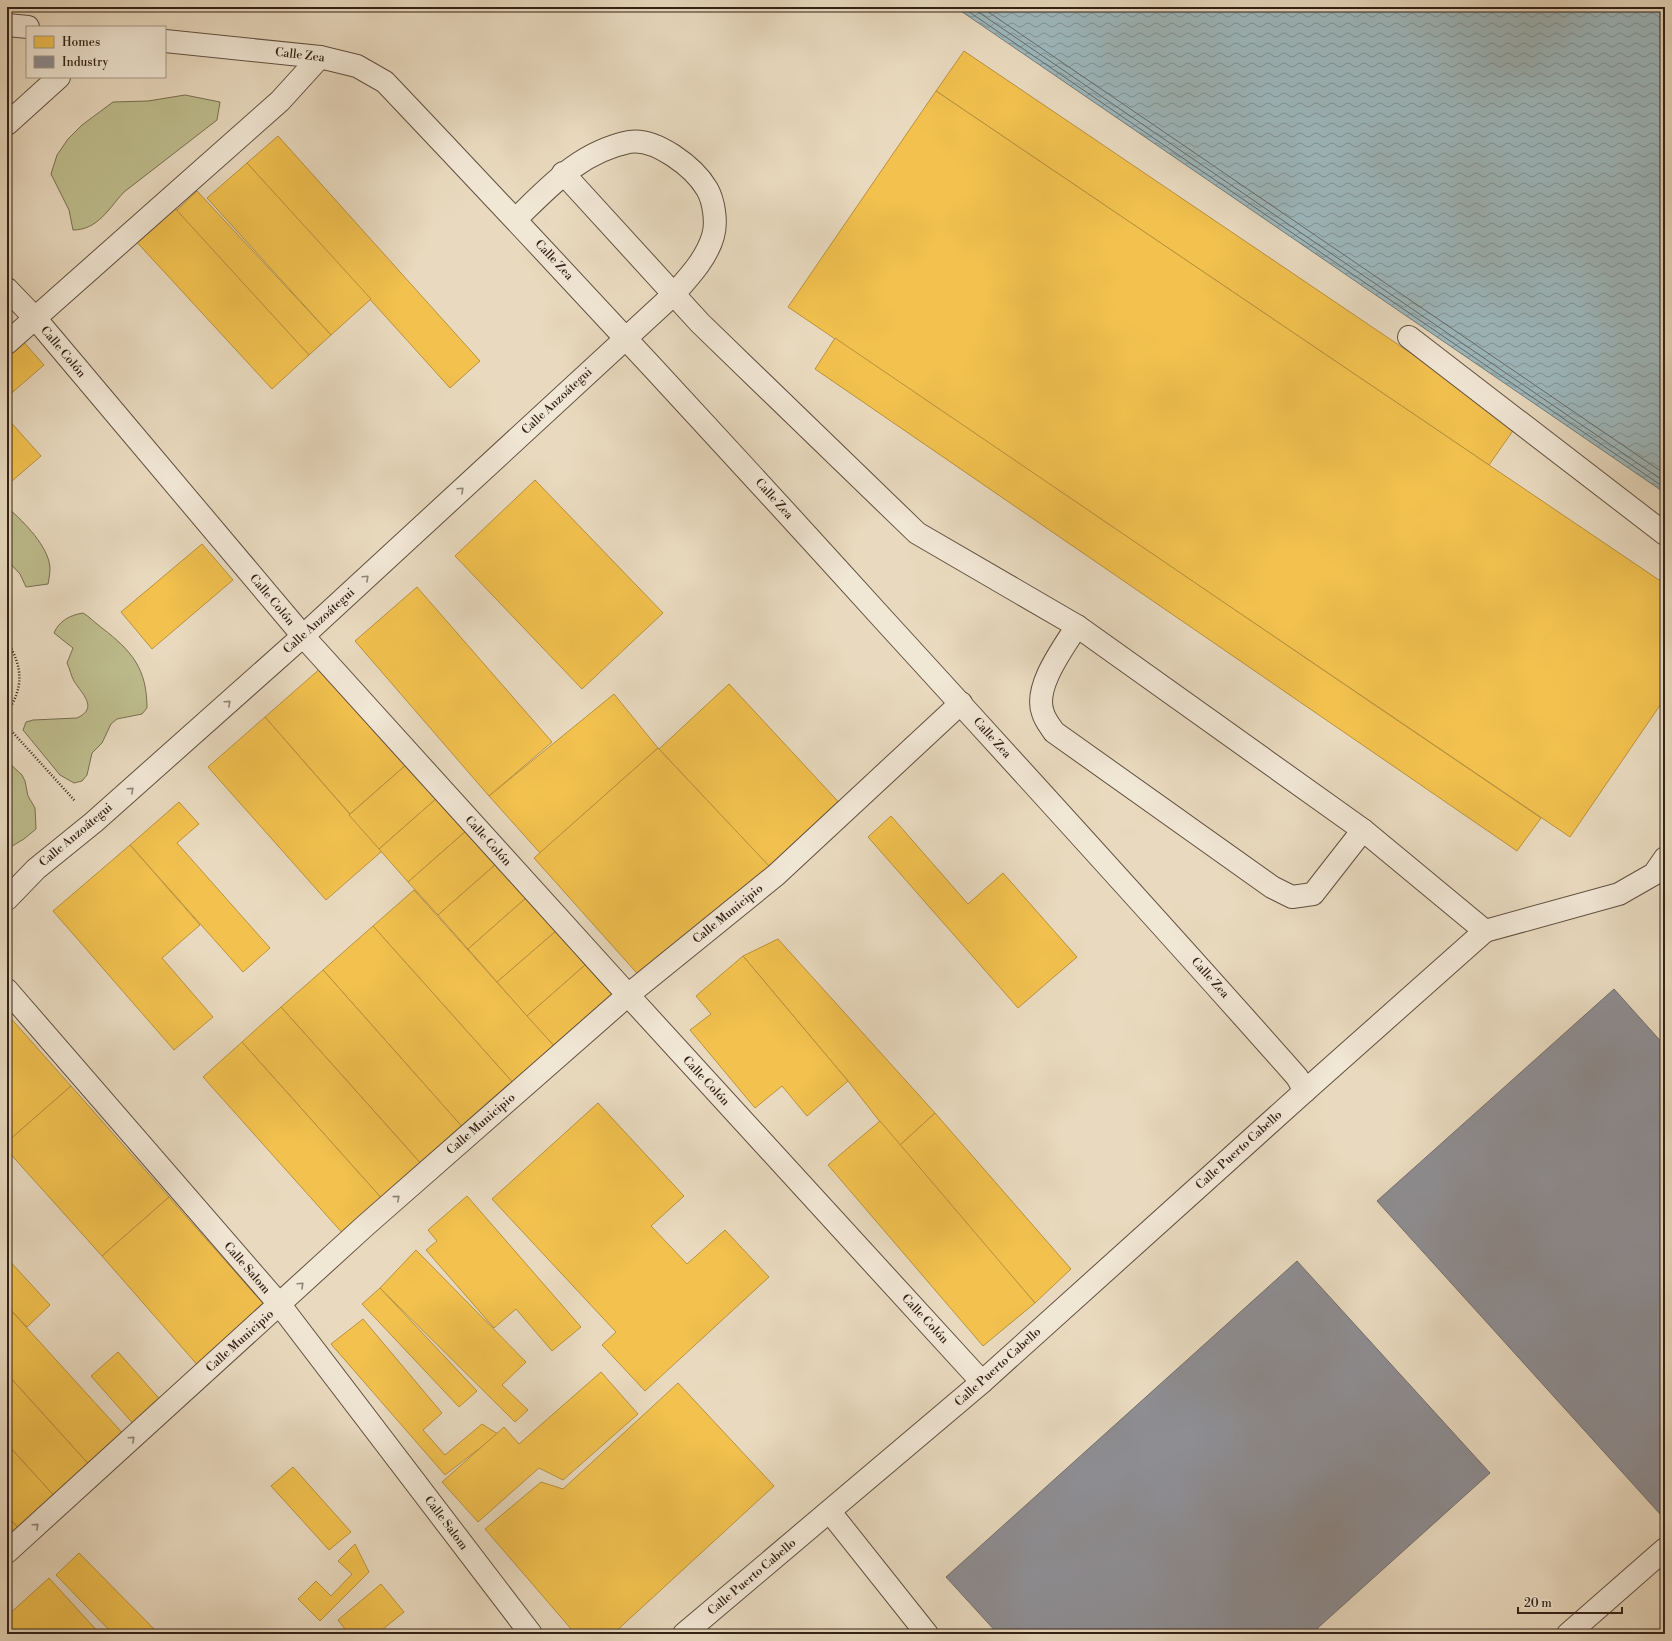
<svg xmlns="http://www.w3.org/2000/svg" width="1672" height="1641" font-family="'Libre Bodoni',serif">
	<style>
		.garden { fill: #bebd8d; stroke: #796f52 }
		.water { fill: url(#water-waves); stroke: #737c7a }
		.homes { fill: #f2c14e; stroke: #b9913d }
		.industry { fill: #8d8d92; stroke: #726d6d }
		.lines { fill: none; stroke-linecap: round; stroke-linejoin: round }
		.shore { stroke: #686c6a; stroke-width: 1 }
		.minor-casing { stroke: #614f40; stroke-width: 24 }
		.path { stroke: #342116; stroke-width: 2.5; stroke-dasharray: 1 2; stroke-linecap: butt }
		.minor { stroke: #f1e7d5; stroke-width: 22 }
		.oneway { stroke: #928476 }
		.labels { text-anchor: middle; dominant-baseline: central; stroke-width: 4; stroke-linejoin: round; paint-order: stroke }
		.street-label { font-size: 12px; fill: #342116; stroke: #f1e7d5 }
	</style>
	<defs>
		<pattern id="water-waves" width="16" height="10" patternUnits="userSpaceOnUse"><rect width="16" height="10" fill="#9db8bd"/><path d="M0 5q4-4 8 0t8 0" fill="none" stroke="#819599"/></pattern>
	</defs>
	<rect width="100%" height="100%" fill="#e9dabf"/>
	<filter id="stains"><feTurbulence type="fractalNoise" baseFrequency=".005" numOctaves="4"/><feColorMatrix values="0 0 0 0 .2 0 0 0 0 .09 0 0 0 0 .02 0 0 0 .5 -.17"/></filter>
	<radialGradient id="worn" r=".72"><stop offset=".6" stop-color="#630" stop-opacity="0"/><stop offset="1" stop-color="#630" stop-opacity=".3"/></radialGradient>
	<g class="garden">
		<path d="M 185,95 L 220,102 L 217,120 L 124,192 C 109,208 98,230 73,230 L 69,210 L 51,174 L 57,155 L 68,139 L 82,125 L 113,102 L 148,101 Z"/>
		<path d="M 9,509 C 24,522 49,547 50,568 C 50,573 49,579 48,584 L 26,587 L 20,574 L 7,560 L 7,510 Z"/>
		<path d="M 83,613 C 90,617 95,623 102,628 C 132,651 147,669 147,708 L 142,714 L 117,719 L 111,724 L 102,743 L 92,753 L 87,775 L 82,781 L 74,783 L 60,775 L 23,730 L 26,722 L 33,720 L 77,718 C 99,708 82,694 74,681 C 71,676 70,669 67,663 L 73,648 L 54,633 C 59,621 70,615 83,613 Z"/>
		<path d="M 7,761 L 22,775 L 25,781 L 28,796 L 35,808 L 36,829 L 24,839 L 7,849 Z"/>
	</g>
	<path class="water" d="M 955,7 L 1665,7 L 1665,493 Z"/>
	<g class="homes">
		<path d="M 964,51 L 1517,425 L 1489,465 L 936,91 Z"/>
		<path d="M 936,91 L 1665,584 L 1665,698 L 1570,837 L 788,307 Z"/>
		<path d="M 278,136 L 480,361 L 450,388 L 247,163 Z"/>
		<path d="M 247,163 L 371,299 L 331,335 L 207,198 Z"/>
		<path d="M 197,191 L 331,335 L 309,355 L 176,211 Z"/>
		<path d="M 171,204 L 309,355 L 272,389 L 133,238 Z"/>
		<path d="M 835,338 L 1541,818 L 1517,851 L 815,369 Z"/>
		<path d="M 21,339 L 44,365 L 7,397 L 7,351 Z"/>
		<path d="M 7,418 L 41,456 L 12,481 L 7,475 Z"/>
		<path d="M 535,480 L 663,613 L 582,689 L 455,556 Z"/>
		<path d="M 202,544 L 233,580 L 152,649 L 121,612 Z"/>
		<path d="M 417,587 L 552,742 L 489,796 L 355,641 Z"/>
		<path d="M 322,667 L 407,764 L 350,814 L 265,717 Z"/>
		<path d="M 729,684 L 846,810 L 776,874 L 659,749 Z"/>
		<path d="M 614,694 L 658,748 L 540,853 L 489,796 Z"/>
		<path d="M 265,717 L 382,851 L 326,900 L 208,767 Z"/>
		<path d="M 658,748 L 770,867 L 643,980 L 534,858 Z"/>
		<path d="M 407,764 L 437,798 L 379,849 L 349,815 Z"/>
		<path d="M 437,798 L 466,831 L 408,882 L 379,849 Z"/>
		<path d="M 179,802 L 199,824 L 177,843 L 270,948 L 243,972 L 130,845 Z"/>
		<path d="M 891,816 L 968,904 L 1003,873 L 1077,957 L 1018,1008 L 868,837 Z"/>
		<path d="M 466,831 L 496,864 L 438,915 L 408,882 Z"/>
		<path d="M 130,845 L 200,925 L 162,958 L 213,1017 L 174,1050 L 53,911 Z"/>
		<path d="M 496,864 L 526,898 L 468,949 L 438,915 Z"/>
		<path d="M 414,890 L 557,1049 L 515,1085 L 373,926 Z"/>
		<path d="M 526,898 L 556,931 L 497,982 L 468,949 Z"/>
		<path d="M 373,926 L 515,1085 L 465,1130 L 323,970 Z"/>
		<path d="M 556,931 L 585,965 L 527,1016 L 497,982 Z"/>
		<path d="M 778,939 L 935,1113 L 899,1146 L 848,1081 L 743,956 Z"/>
		<path d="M 743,956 L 848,1081 L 807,1116 L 782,1086 L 755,1108 L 690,1030 L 711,1014 L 696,996 Z"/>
		<path d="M 585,965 L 615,998 L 557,1049 L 527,1016 Z"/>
		<path d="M 323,970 L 465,1130 L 424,1167 L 281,1007 Z"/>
		<path d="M 281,1007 L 424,1167 L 384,1201 L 242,1042 Z"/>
		<path d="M 7,1014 L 71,1086 L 7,1142 Z"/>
		<path d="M 242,1042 L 384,1201 L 345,1236 L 203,1077 Z"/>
		<path d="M 71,1086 L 169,1197 L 102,1256 L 7,1150 L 7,1142 Z"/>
		<path d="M 598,1103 L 684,1196 L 651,1226 L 687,1264 L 725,1230 L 769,1277 L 645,1391 L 602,1345 L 616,1332 L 492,1199 Z"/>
		<path d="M 935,1113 L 1071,1269 L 1035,1303 L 899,1146 Z"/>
		<path d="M 880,1121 L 1035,1303 L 983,1346 L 828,1165 Z"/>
		<path d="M 467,1196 L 581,1327 L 552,1351 L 516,1309 L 494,1328 L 426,1250 L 437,1241 L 428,1230 Z"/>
		<path d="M 169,1197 L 267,1308 L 200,1368 L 102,1256 Z"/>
		<path d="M 416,1250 L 526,1362 L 502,1385 L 528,1410 L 515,1422 L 380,1288 Z"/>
		<path d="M 7,1258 L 50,1305 L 27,1327 L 7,1306 Z"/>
		<path d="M 380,1288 L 477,1391 L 459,1407 L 362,1304 Z"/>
		<path d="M 7,1306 L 127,1438 L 93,1469 L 7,1374 Z"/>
		<path d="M 363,1319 L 442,1413 L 423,1430 L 445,1455 L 482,1424 L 498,1434 L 445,1475 L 331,1344 Z"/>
		<path d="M 118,1352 L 164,1404 L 136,1427 L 91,1376 Z"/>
		<path d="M 601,1372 L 638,1414 L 563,1480 L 539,1468 L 478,1522 L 442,1482 L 504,1427 L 519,1444 Z"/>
		<path d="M 7,1374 L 93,1469 L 58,1500 L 7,1444 Z"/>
		<path d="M 678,1383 L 774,1486 L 613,1634 L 586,1634 L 572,1630 L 485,1529 L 541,1482 L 563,1489 Z"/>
		<path d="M 7,1444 L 58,1500 L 22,1532 L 7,1516 Z"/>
		<path d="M 293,1467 L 351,1532 L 329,1550 L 271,1486 Z"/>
		<path d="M 7,1516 L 22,1532 L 7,1546 Z"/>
		<path d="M 355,1544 L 369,1572 L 320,1621 L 298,1599 L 316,1581 L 331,1596 L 352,1574 L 338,1561 Z"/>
		<path d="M 79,1553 L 158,1633 L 157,1634 L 113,1634 L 56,1575 Z"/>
		<path d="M 49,1578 L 100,1634 L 11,1634 L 7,1629 L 7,1616 Z"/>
		<path d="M 381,1584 L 404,1612 L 377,1634 L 349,1634 L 338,1620 Z"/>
	</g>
	<g class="industry">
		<path d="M 1614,989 L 1665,1046 L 1665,1510 L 1660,1514 L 1377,1201 Z"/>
		<path d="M 1297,1261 L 1490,1473 L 1311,1634 L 998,1634 L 946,1577 Z"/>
	</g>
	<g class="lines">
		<g class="shore">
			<path d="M 962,7 L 1665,488"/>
			<path d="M 971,7 L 1665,482"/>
			<path d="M 981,7 L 1665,474"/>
		</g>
		<g class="minor-casing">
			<g id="minor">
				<path d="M 7,25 L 28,27"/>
				<path d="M 165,41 L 320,57 L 357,66 L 385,82 C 553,259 719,438 883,619 C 1022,771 1161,923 1297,1077 L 1305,1091"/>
				<path d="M 7,124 L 59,77"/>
				<path d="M 563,173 L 700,323 L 917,533 L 1077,626 L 1363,830 L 1485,931 L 1305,1091 L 982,1382 L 684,1634"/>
				<path d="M 7,289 L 35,318 L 303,636 L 628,995 L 982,1382"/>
				<path d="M 1409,337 L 1665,534"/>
				<path d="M 7,343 L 280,101 L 320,57"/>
				<path d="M 1077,626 C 1064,647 1033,687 1043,713 C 1045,720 1050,726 1054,732 L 1272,887 L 1292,897 L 1313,894 L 1363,830"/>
				<path d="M 7,899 L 36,869 L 94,822 L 303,636 L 674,294 C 689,277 707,258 713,236 C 717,223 714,201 707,189 C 694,167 655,137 629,142 C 580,152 550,186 516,219"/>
				<path d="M 1485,931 L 1619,894 L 1654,874 L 1665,858"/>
				<path d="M 7,990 L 280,1305 L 531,1634"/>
				<path d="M 830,1512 L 927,1634"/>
				<path d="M 7,1552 L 366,1225 L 628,995 L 776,875 L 961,703"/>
				<path d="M 1568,1634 L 1665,1549"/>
			</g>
		</g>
		<g class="path">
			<path d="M 7,641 C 23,667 24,687 7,713"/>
			<path d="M 7,726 L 75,801"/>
		</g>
		<use href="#minor" class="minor"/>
	</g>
	<defs><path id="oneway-chevron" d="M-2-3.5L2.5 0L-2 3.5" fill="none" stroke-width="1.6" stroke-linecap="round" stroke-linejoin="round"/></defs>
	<g class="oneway">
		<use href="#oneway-chevron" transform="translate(461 490) rotate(-43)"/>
		<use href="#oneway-chevron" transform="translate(366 578) rotate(-43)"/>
		<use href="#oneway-chevron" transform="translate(228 703) rotate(-42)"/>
		<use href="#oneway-chevron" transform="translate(131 790) rotate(-42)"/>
		<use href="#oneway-chevron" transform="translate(397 1198) rotate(-41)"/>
		<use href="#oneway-chevron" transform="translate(301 1285) rotate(-43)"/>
		<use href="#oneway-chevron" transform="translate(132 1439) rotate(-42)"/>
		<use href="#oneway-chevron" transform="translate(36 1526) rotate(-42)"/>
	</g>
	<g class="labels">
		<g class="street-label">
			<text transform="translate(300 55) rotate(7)">Calle Zea</text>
			<text transform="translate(554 260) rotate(47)">Calle Zea</text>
			<text transform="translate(63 352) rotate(50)">Calle Colón</text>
			<text transform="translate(557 401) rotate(-43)">Calle Anzoátegui</text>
			<text transform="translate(774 499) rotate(48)">Calle Zea</text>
			<text transform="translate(272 600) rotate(50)">Calle Colón</text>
			<text transform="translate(319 621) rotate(-42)">Calle Anzoátegui</text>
			<text transform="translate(992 738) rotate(48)">Calle Zea</text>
			<text transform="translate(76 835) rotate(-40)">Calle Anzoátegui</text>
			<text transform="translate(488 841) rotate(48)">Calle Colón</text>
			<text transform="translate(728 914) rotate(-39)">Calle Municipio</text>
			<text transform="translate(1210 978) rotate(48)">Calle Zea</text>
			<text transform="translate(706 1081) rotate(47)">Calle Colón</text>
			<text transform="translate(481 1124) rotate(-41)">Calle Municipio</text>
			<text transform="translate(1239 1150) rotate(-42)">Calle Puerto Cabello</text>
			<text transform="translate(247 1268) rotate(49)">Calle Salom</text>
			<text transform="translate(925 1319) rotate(47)">Calle Colón</text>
			<text transform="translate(240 1341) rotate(-42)">Calle Municipio</text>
			<text transform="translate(998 1367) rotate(-42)">Calle Puerto Cabello</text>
			<text transform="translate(446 1523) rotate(53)">Calle Salom</text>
			<text transform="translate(752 1577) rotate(-40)">Calle Puerto Cabello</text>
		</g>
	</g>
	<rect width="1672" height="1641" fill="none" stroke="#e9dabf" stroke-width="24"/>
	<rect x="8" y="8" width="1656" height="1625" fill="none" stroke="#342116" stroke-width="2"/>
	<rect x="12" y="12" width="1648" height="1617" fill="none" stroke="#342116"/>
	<rect x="26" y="26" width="140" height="52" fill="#f1e7d5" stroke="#a59889"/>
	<rect x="34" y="36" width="20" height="12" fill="#f2c14e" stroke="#a59889"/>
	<text x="62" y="46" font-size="12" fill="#342116">Homes</text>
	<rect x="34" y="56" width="20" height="12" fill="#8d8d92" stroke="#a59889"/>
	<text x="62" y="66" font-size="12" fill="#342116">Industry</text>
	<path d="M1518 1607v6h104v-6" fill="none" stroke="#342116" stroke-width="2"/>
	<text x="1524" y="1607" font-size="12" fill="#342116" stroke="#f1e7d5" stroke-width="3" paint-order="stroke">20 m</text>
	<rect width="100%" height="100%" filter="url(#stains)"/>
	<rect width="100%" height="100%" fill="url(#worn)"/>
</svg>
